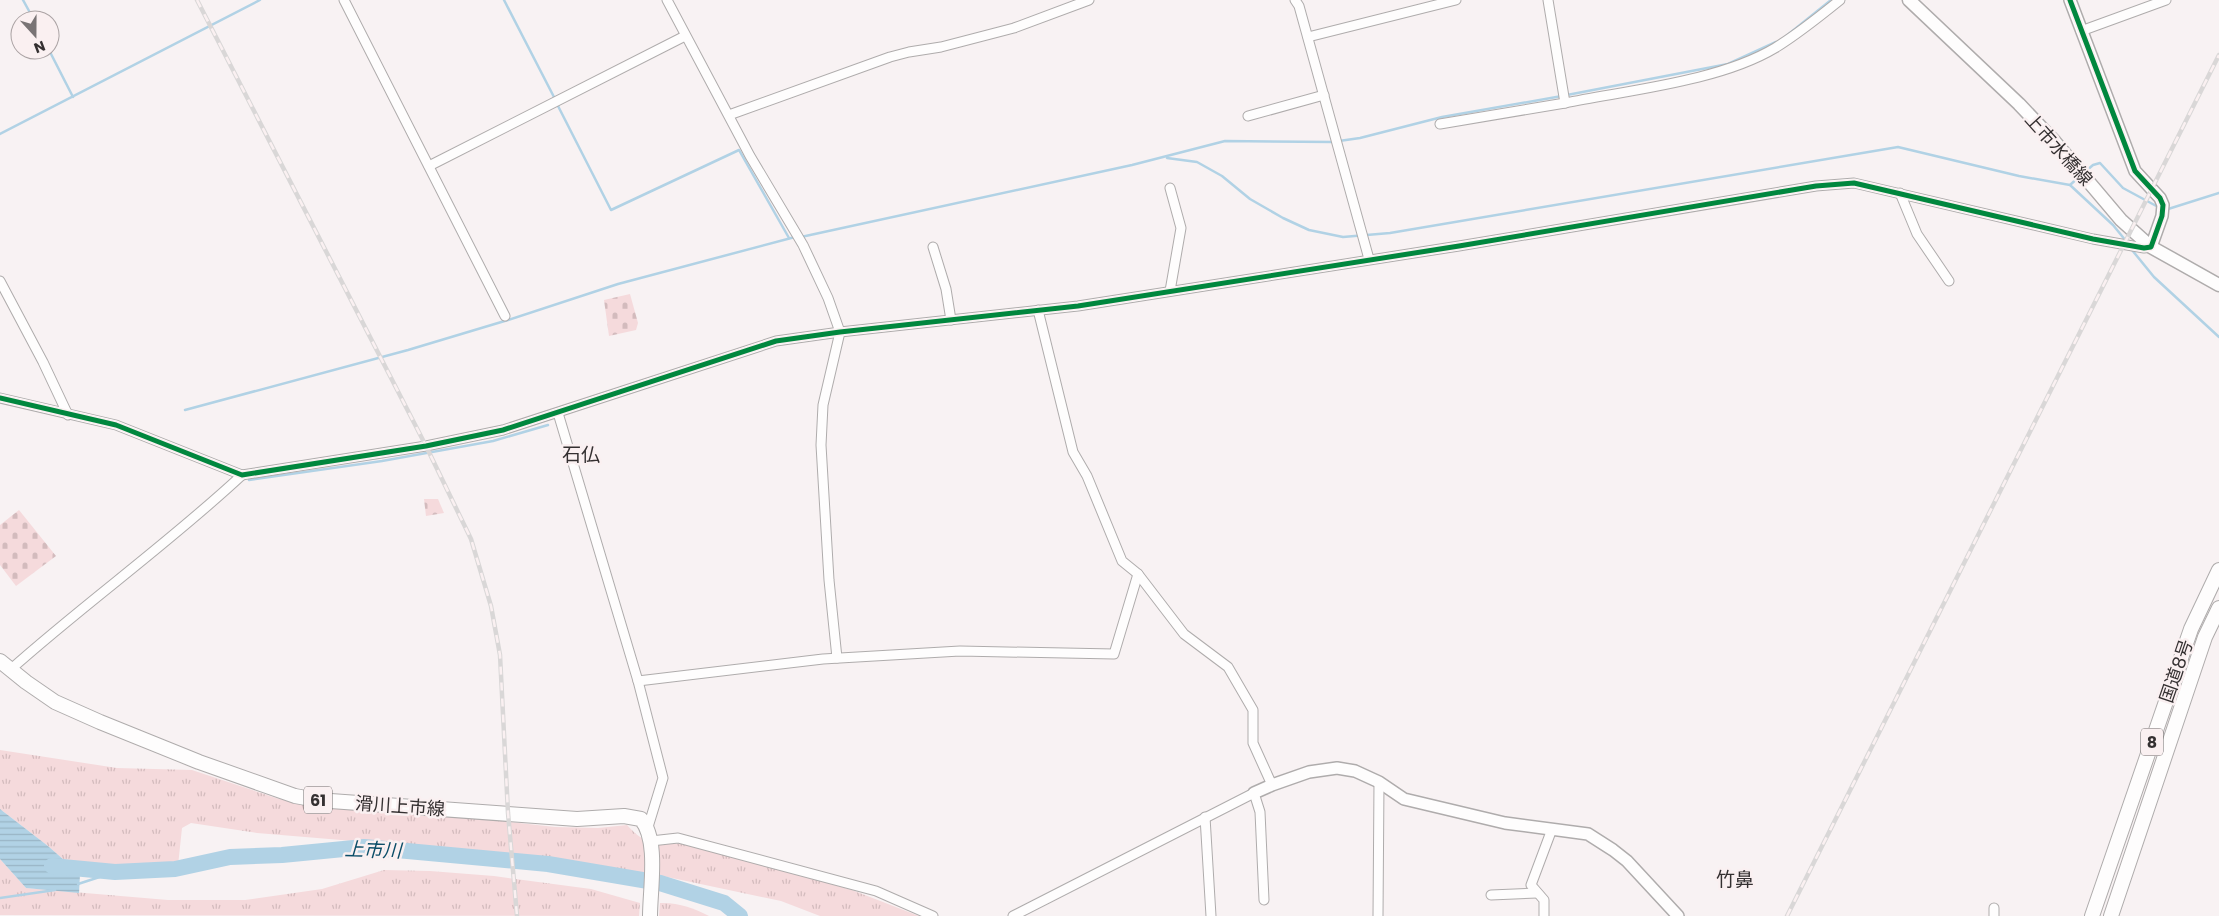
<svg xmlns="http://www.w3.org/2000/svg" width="2219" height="916" font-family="Poppins,'Noto Sans JP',sans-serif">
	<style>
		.grass { fill: url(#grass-tufts) }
		.cemetery { fill: url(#cemetery-stones) }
		.water { fill: url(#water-rules) }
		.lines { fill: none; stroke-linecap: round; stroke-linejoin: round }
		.stream { stroke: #b1d2e5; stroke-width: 2.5 }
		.river { stroke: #b1d2e5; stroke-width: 16 }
		.minor-casing { stroke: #afacac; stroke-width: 11 }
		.tertiary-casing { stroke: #afacac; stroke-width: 14 }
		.secondary-casing { stroke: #afacac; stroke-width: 15 }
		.primary-casing { stroke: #afacac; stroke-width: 16 }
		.trunk-casing { stroke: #afacac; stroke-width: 16 }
		.minor { stroke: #fefdfd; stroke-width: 9 }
		.tertiary { stroke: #fefdfd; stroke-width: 11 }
		.secondary { stroke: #fefdfd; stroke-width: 12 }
		.primary { stroke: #fefdfd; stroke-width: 14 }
		.trunk { stroke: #fefdfd; stroke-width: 14 }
		.rail-casing { stroke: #d9d7d7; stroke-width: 4.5 }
		.rail { stroke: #faf0f1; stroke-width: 2.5; stroke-dasharray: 8; stroke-linecap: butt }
		.cycleway-casing { stroke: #faf0f1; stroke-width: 8 }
		.cycleway { stroke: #00873e; stroke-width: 5 }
		.labels { text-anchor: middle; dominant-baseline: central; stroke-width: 5; stroke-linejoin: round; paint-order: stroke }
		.shield { fill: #faf0f1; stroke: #6f6a6b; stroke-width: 1 }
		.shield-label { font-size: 16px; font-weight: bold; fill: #343031 }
		.street-label { font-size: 18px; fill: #343031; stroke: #faf0f1 }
		.neighbourhood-label { font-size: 19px; fill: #343031; stroke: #faf0f1 }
		.water-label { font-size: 19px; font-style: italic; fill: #0b4d68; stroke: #faf0f1 }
	</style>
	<defs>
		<pattern id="grass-tufts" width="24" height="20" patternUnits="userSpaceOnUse" patternTransform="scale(1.25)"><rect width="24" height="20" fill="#f5dadc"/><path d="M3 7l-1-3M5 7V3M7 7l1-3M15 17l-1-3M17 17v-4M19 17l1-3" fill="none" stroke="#d3bbbd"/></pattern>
		<pattern id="cemetery-stones" width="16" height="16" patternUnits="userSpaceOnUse" patternTransform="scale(1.25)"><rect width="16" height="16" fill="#f5dadc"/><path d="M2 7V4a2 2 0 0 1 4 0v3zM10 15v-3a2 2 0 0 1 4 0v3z" fill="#d3bbbd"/></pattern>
		<pattern id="water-rules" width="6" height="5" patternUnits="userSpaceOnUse" patternTransform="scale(1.25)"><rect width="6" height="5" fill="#b1d2e5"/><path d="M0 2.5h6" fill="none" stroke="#99b5c5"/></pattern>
	</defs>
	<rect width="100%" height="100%" fill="#f8f2f3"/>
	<g class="grass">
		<path d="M 0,750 L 117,768 L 192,770 L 276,798 L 316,807 L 438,814 L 555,827 L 598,828 L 627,825 C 646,846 657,845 685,843 L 852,890 L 919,916 L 820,916 L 781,901 L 658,875 L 365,842 L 257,833 L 191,823 L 182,828 L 177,875 L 80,874 L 48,846 L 0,809 Z"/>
		<path d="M 0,859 L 26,888 L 168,900 L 245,900 L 322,889 L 384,870 L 430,871 L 494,876 L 591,889 L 640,903 L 639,916 L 0,915 Z"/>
		<path d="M 660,903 C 676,902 695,908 709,916 L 659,916 Z"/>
	</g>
	<g class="cemetery">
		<path d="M 630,294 L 638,323 L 636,330 L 609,336 L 604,300 Z"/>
		<path d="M 424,499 L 438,499 L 444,513 L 426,516 Z"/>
		<path d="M 19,510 L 56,556 L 16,586 L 0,565 L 0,525 Z"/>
	</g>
	<path class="water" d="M 0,809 L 48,846 L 80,874 L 79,893 L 26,888 L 0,859 Z"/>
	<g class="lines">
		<g class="stream">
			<path d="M 23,0 L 34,20"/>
			<path d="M 504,0 L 555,99"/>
			<path d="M 1785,37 L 1831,0"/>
			<path d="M 49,50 L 73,97"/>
			<path d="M 1567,95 L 1728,64 L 1776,42"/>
			<path d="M 557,104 L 611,210 L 739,150 L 789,238"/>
			<path d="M 0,134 L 260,0"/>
			<path d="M 1339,141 L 1360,138 L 1442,117 L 1562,96"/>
			<path d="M 1167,158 L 1197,162 L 1222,176 L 1250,199 L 1283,218 L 1309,230 L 1343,237 L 1390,233 L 1898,147 L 2019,176 L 2070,185 L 2113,225 L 2126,241"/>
			<path d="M 2086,171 L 2093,165 L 2100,163 L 2123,188 L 2160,208"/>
			<path d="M 2070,185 L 2080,176"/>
			<path d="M 2165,210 L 2219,193"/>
			<path d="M 801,237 L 1132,165 L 1225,141 L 1334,142"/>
			<path d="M 2132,250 L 2154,277 L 2219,337"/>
			<path d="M 185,410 L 408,350 L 508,320 L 618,284 L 795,237"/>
			<path d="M 249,480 L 382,461 L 493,441 L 548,425"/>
			<path d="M 78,884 L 115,872"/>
			<path d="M 0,898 L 55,890"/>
		</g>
		<path class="river" d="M 52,866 L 115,872 L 175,869 L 230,857 L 282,855 L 364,847 L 548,864 L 660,883 L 724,903 L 740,916"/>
		<g class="minor-casing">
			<g id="minor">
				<path d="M 344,0 L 505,316"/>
				<path d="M 667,0 L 750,156 L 803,245 L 828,298 L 840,332 L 823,405 L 821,445 L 829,580 L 837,658"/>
				<path d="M 1295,0 L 1299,6 L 1369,259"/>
				<path d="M 1548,0 L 1565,103 C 1629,90 1720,81 1775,48 C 1798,34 1819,17 1840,0"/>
				<path d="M 2081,31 L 2166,0"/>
				<path d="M 1308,37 L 1456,0"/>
				<path d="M 729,115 L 890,57 L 909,52 L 941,47 L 1014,28 L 1089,0"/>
				<path d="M 1248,116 L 1324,95"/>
				<path d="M 1440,124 L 1565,103"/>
				<path d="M 429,166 L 685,36"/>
				<path d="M 1900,193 L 1917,234 L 1949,281"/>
				<path d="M 933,247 L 946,289 L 951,320"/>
				<path d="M 0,281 L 43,362 L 68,415"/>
				<path d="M 1170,291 L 1181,228 L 1170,188"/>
				<path d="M 1038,310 L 1073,452 L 1087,476 L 1122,561 L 1138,574 L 1184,634 L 1228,667 L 1253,710 L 1253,743 L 1272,785"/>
				<path d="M 0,398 L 116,425 L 242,475 L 426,446 L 503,430 L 776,341 L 840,332 L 1078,306 L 1459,246 L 1816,186 L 1854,183 L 2093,239 L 2144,248 L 2151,247"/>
				<path d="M 558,413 L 638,681 L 663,778 L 648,827"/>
				<path d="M 10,670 C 85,603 168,544 242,475"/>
				<path d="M 638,681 L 823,659 L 960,651 L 1114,654 L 1138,574"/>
				<path d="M 1205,817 L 1211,916"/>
				<path d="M 651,841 L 678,838 L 876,891 L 933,916"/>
				<path d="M 1491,895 L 1537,893"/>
				<path d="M 1994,908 L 1994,916"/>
				<path d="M 1013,916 L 1254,793 L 1260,812 L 1264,900"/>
				<path d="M 1378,916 L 1379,782"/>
				<path d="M 1544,916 L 1544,900 L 1531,885 L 1552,829"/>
			</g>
		</g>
		<g class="tertiary-casing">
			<g id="tertiary">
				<path d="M 2070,0 L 2135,171 L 2160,198 L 2163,205 L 2162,216 L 2151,247"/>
				<path d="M 1254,793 L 1272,785 L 1309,772 L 1337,768 L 1355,771 L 1379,782 L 1404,799 L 1425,804 L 1505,823 L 1588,834 L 1613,850 L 1627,861 L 1678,916"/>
			</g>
		</g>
		<g class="secondary-casing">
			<path id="secondary" d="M 1909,0 L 2019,104 L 2055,142 L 2121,220 L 2151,247 L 2219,285"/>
		</g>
		<g class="primary-casing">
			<path id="primary" d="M 0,661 L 26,682 L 55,702 L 100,722 L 199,762 L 295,796 L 317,800 L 577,819 L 624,816 L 641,819 C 659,840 650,889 650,916"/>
		</g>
		<g class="trunk-casing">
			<g id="trunk">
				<path d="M 2092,916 L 2191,629 L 2219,570"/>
				<path d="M 2111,916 L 2205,637 L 2219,608"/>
			</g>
		</g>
		<use href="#minor" class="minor"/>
		<use href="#tertiary" class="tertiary"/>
		<use href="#secondary" class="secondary"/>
		<use href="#primary" class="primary"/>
		<use href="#trunk" class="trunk"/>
		<g class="rail-casing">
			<g id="rail">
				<path d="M 197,0 L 426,446 L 471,539 L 491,606 L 500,655 L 508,813 L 517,916"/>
				<path d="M 1787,916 L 2219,55"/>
			</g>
		</g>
		<use href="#rail" class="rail"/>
		<g class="cycleway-casing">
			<path id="cycleway" d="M 0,398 L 116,425 L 242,475 L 426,446 L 503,430 L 776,341 L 840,332 L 1078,306 L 1459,246 L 1816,186 L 1854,183 L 2093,239 L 2144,248 L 2151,247 L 2162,216 L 2163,205 L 2160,198 L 2135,171 L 2070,0"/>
		</g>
		<use href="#cycleway" class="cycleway"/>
	</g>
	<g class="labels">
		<g class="shield">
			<rect x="2141" y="728.5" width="22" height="27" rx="4"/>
			<rect x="304" y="786.5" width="28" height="27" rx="4"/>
		</g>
		<g class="shield-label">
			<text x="2152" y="742">8</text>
			<text x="318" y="800">61</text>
		</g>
		<g class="street-label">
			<text transform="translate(2059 149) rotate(48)">上市水橋線</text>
			<text transform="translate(2176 671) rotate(-71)">国道8号</text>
			<text transform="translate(400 806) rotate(4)">滑川上市線</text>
		</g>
		<g class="neighbourhood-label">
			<text x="581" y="454">石仏</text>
			<text x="1735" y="879">竹鼻</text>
		</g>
		<g class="water-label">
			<text transform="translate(373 850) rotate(2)">上市川</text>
		</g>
	</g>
	<g transform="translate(35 35) rotate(159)"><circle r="24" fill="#faf0f1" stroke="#aba3a4"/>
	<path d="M0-4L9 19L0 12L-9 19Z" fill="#797475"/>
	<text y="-8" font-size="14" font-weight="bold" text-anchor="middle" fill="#343031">N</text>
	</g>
</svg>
